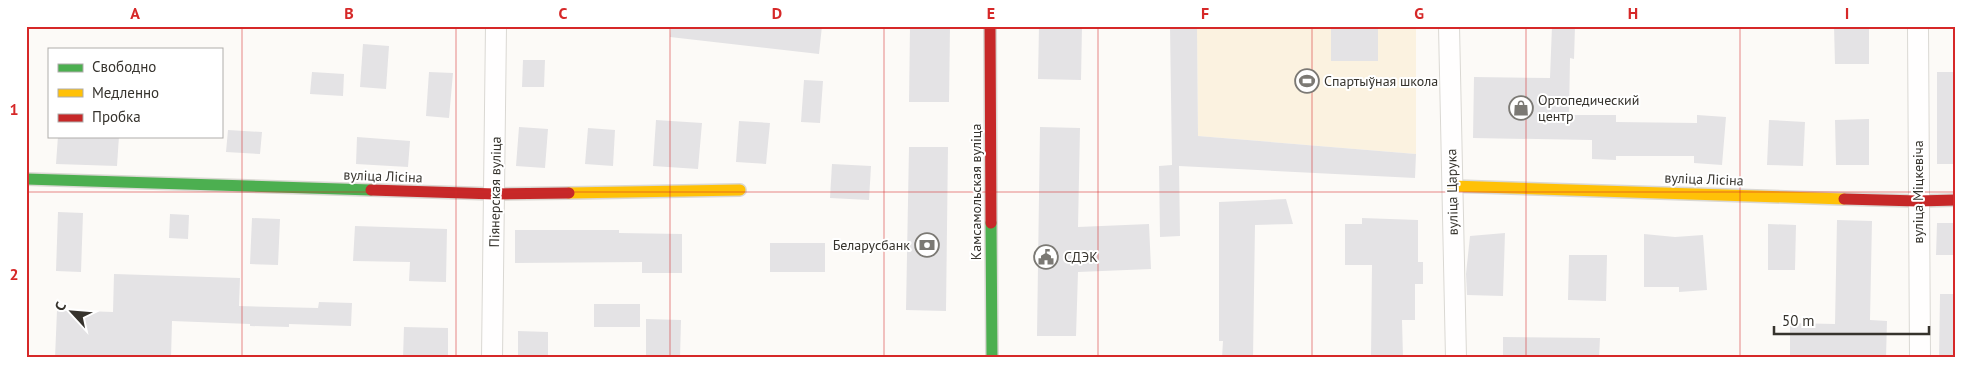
<svg xmlns="http://www.w3.org/2000/svg" width="1982" height="384" font-family="'PT Sans',sans-serif">
	<style>
		.green { fill: #fbf2e0 }
		.building { fill: #e4e3e5 }
		.lines { fill: none; stroke-linecap: round; stroke-linejoin: round }
		.street-casing { stroke: #dad8d3; stroke-width: 22 }
		.fast-casing { stroke: #dad8d3; stroke-width: 14 }
		.slow-casing { stroke: #dad8d3; stroke-width: 14 }
		.jam-casing { stroke: #dad8d3; stroke-width: 14 }
		.street { stroke: #fffefe; stroke-width: 20 }
		.fast { stroke: #4caf50; stroke-width: 11 }
		.slow { stroke: #ffc107; stroke-width: 11 }
		.jam { stroke: #c62828; stroke-width: 11 }
		.grid { fill: none; stroke: #d62828; stroke-width: 1; stroke-opacity: 0.55 }
		.labels { text-anchor: middle; dominant-baseline: central; stroke-width: 4; stroke-linejoin: round; paint-order: stroke }
		.poi-label { font-size: 14px; fill: #36332d; stroke: #fff; text-anchor: start }
		.street-label { font-size: 14px; fill: #36332d; stroke: #fff }
		.neatline { fill: none; stroke: #d62828; stroke-width: 2 }
		.grid-label { font-size: 16px; text-anchor: middle; font-weight: bold; fill: #d62828 }
	</style>
	<rect width="100%" height="100%" fill="#fcfaf7"/>
	<path class="green" d="M 1197,26 L 1416,26 L 1416,154 L 1198,136 Z"/>
	<g class="building">
		<path d="M 671,26 L 822,26 L 819,54 L 670,37 Z"/>
		<path d="M 910,26 L 950,26 L 949,102 L 909,102 Z"/>
		<path d="M 1039,26 L 1082,26 L 1081,80 L 1038,79 Z"/>
		<path d="M 1170,26 L 1197,26 L 1198,136 L 1416,154 L 1415,178 L 1179,166 L 1180,236 L 1160,237 L 1159,166 L 1172,165 Z"/>
		<rect x="1331" y="26" width="47" height="35"/>
		<path d="M 1552,26 L 1575,26 L 1574,59 L 1570,58 L 1569,115 L 1616,115 L 1616,122 L 1697,123 L 1697,115 L 1726,117 L 1722,165 L 1694,163 L 1694,156 L 1616,156 L 1616,160 L 1592,159 L 1592,140 L 1473,138 L 1474,77 L 1550,78 Z"/>
		<path d="M 1834,26 L 1869,26 L 1869,64 L 1835,64 Z"/>
		<path d="M 363,44 L 389,46 L 386,89 L 360,87 Z"/>
		<path d="M 523,60 L 545,60 L 544,87 L 522,87 Z"/>
		<path d="M 312,72 L 344,74 L 343,96 L 310,94 Z"/>
		<path d="M 429,72 L 453,73 L 449,118 L 426,116 Z"/>
		<rect x="1937" y="72" width="19" height="92"/>
		<path d="M 804,80 L 823,81 L 820,123 L 801,122 Z"/>
		<path d="M 1869,119 L 1869,165 L 1836,165 L 1835,120 Z"/>
		<path d="M 656,120 L 702,123 L 698,169 L 653,166 Z"/>
		<path d="M 1769,120 L 1805,122 L 1803,166 L 1767,165 Z"/>
		<path d="M 739,121 L 770,123 L 766,164 L 736,162 Z"/>
		<path d="M 519,127 L 548,129 L 545,168 L 516,166 Z"/>
		<path d="M 1040,127 L 1080,128 L 1078,227 L 1149,224 L 1151,269 L 1078,272 L 1076,336 L 1037,336 Z"/>
		<path d="M 588,128 L 615,130 L 613,166 L 585,164 Z"/>
		<path d="M 228,130 L 262,132 L 260,154 L 226,152 Z"/>
		<path d="M 58,136 L 119,136 L 117,166 L 56,164 Z"/>
		<path d="M 357,137 L 410,141 L 408,167 L 356,164 Z"/>
		<path d="M 909,147 L 948,147 L 946,311 L 906,310 Z"/>
		<path d="M 832,164 L 871,166 L 869,200 L 830,198 Z"/>
		<path d="M 1286,199 L 1293,224 L 1255,225 L 1253,358 L 1222,358 L 1223,341 L 1219,341 L 1219,202 Z"/>
		<path d="M 58,212 L 83,213 L 81,272 L 56,271 Z"/>
		<path d="M 170,214 L 189,215 L 188,239 L 169,238 Z"/>
		<path d="M 252,218 L 280,219 L 278,265 L 250,264 Z"/>
		<path d="M 1362,218 L 1418,220 L 1418,262 L 1423,262 L 1423,284 L 1415,284 L 1415,320 L 1402,320 L 1403,358 L 1371,358 L 1372,265 L 1345,265 L 1345,224 L 1362,224 Z"/>
		<path d="M 1837,220 L 1872,221 L 1870,320 L 1887,321 L 1886,358 L 1790,358 L 1790,323 L 1835,324 Z"/>
		<path d="M 1937,223 L 1956,223 L 1956,255 L 1936,255 Z"/>
		<path d="M 1768,224 L 1796,225 L 1795,270 L 1768,270 Z"/>
		<path d="M 355,226 L 447,229 L 446,282 L 409,281 L 410,262 L 353,261 Z"/>
		<path d="M 515,230 L 619,230 L 619,233 L 682,234 L 682,273 L 642,273 L 642,262 L 515,263 Z"/>
		<path d="M 1505,233 L 1503,296 L 1467,295 L 1466,274 L 1470,236 Z"/>
		<path d="M 1644,234 L 1675,237 L 1703,235 L 1707,290 L 1679,292 L 1679,287 L 1644,287 Z"/>
		<rect x="770" y="243" width="55" height="29"/>
		<path d="M 1569,255 L 1607,255 L 1606,301 L 1568,300 Z"/>
		<path d="M 114,274 L 240,278 L 239,306 L 318,308 L 319,302 L 352,303 L 351,326 L 289,324 L 289,327 L 250,326 L 250,324 L 172,321 L 171,358 L 55,358 L 57,310 L 113,312 Z"/>
		<path d="M 1940,294 L 1956,294 L 1956,358 L 1939,358 Z"/>
		<rect x="594" y="304" width="46" height="23"/>
		<path d="M 646,319 L 681,320 L 680,358 L 646,358 Z"/>
		<path d="M 404,327 L 448,328 L 448,358 L 403,358 Z"/>
		<path d="M 518,331 L 548,332 L 548,358 L 518,358 Z"/>
		<path d="M 1503,337 L 1600,338 L 1599,358 L 1503,358 Z"/>
	</g>
	<g class="lines">
		<g class="street-casing">
			<g id="street">
				<path d="M 1449,26 L 1456,358"/>
				<path d="M 1918,26 L 1920,358"/>
				<path d="M 492,358 L 496,26"/>
			</g>
		</g>
		<g class="fast-casing">
			<g id="fast">
				<path d="M 26,179 L 371,190"/>
				<path d="M 991,223 L 992,358"/>
			</g>
		</g>
		<g class="slow-casing">
			<g id="slow">
				<path d="M 1452,186 L 1844,199"/>
				<path d="M 569,193 L 740,190"/>
			</g>
		</g>
		<g class="jam-casing">
			<g id="jam">
				<path d="M 990,26 L 991,223"/>
				<path d="M 371,190 L 495,194 L 569,193"/>
				<path d="M 1844,199 L 1918,201 L 1956,200"/>
			</g>
		</g>
		<use href="#street" class="street"/>
		<use href="#fast" class="fast"/>
		<use href="#slow" class="slow"/>
		<use href="#jam" class="jam"/>
	</g>
	<path class="grid" d="M 242,26 L 242,358M 456,26 L 456,358M 670,26 L 670,358M 884,26 L 884,358M 1098,26 L 1098,358M 1312,26 L 1312,358M 1526,26 L 1526,358M 1740,26 L 1740,358M 26,192 L 1956,192"/>
	<defs>
		<g id="stadium-ring" transform="scale(1.25)"><circle r="9.5" fill="#fff" stroke="#7b7974" stroke-width="1.5"/><path d="M0-5a6.5 5 0 1 0 0 10a6.5 5 0 1 0 0-10ZM-3.5-1.8h7v3.6h-7Z" fill="#7b7974"/></g>
		<g id="shop-ring" transform="scale(1.25)"><circle r="9.5" fill="#fff" stroke="#7b7974" stroke-width="1.5"/><path d="M-5-2.5h2.3a2.7 3.5 0 0 1 5.4 0H5L5.5 6h-11ZM-1.5-2.5h3a1.5 2.3 0 0 0-3 0Z" fill="#7b7974"/></g>
		<g id="bank-ring" transform="scale(1.25)"><circle r="9.5" fill="#fff" stroke="#7b7974" stroke-width="1.5"/><path d="M-6-4H6V4H-6ZM0-2.3a2.3 2.3 0 1 0 0 4.6a2.3 2.3 0 1 0 0-4.6Z" fill="#7b7974"/></g>
		<g id="civic-ring" transform="scale(1.25)"><circle r="9.5" fill="#fff" stroke="#7b7974" stroke-width="1.5"/><path d="M-.6-6.5H3V-4.5H.6V-3L4-1V1h2V6H-6V1h2V-1L-.6-3ZM-1.2 2.5V6h2.4V2.5Z" fill="#7b7974"/></g>
	</defs>
	<g fill-rule="evenodd">
		<use href="#stadium-ring" x="1307" y="81"/>
		<use href="#shop-ring" x="1521" y="108"/>
		<use href="#bank-ring" x="927" y="245"/>
		<use href="#civic-ring" x="1046" y="257"/>
	</g>
	<g class="labels">
		<g class="poi-label">
			<text x="1324" y="81">Спартыўная школа</text>
			<text x="1538" y="100">Ортопедический<tspan x="1538" dy="16">центр</tspan></text>
			<text x="910" y="245" text-anchor="end">Беларусбанк</text>
			<text x="1064" y="257">СДЭК</text>
		</g>
		<g class="street-label">
			<text transform="translate(383 176) rotate(2)">вуліца Лісіна</text>
			<text transform="translate(1704 179) rotate(2)">вуліца Лісіна</text>
			<text transform="translate(495 192) rotate(-89)">Піянерская вуліца</text>
			<text transform="translate(976 192) rotate(-90)">Камсамольская вуліца</text>
			<text transform="translate(1452 192) rotate(-91)">вуліца Царука</text>
			<text transform="translate(1918 192) rotate(-90)">вуліца Міцкевіча</text>
		</g>
	</g>
	<rect width="1982" height="384" fill="none" stroke="#ffffff" stroke-width="55"/>
	<rect x="48" y="48" width="175" height="90" fill="#ffffff" stroke="#afadab"/>
	<rect x="58" y="64" width="25" height="8" fill="#4caf50" stroke="#afadab"/>
	<text x="92" y="72" font-size="15" fill="#36332d">Свободно</text>
	<rect x="58" y="89" width="25" height="8" fill="#ffc107" stroke="#afadab"/>
	<text x="92" y="98" font-size="15" fill="#36332d">Медленно</text>
	<rect x="58" y="114" width="25" height="8" fill="#c62828" stroke="#afadab"/>
	<text x="92" y="122" font-size="15" fill="#36332d">Пробка</text>
	<g transform="translate(72 312) rotate(296)" stroke="#ffffff" stroke-width="4" paint-order="stroke">
	<path d="M0-4L9 19L0 12L-9 19Z" fill="#36332d"/>
	<text y="-8" font-size="14" font-weight="bold" text-anchor="middle" fill="#36332d">С</text>
	</g>
	<path d="M1774 326v8h155v-8" fill="none" stroke="#36332d" stroke-width="2.5"/>
	<text x="1782" y="326" font-size="15" fill="#36332d" stroke="#ffffff" stroke-width="4" paint-order="stroke">50 m</text>
	<rect x="28" y="28" width="1926" height="328" class="neatline"/>
	<g class="grid-label">
		<text x="135" y="19">A</text>
		<text x="349" y="19">B</text>
		<text x="563" y="19">C</text>
		<text x="777" y="19">D</text>
		<text x="991" y="19">E</text>
		<text x="1205" y="19">F</text>
		<text x="1419" y="19">G</text>
		<text x="1633" y="19">H</text>
		<text x="1847" y="19">I</text>
		<text x="14" y="115">1</text>
		<text x="14" y="280">2</text>
	</g>
</svg>
